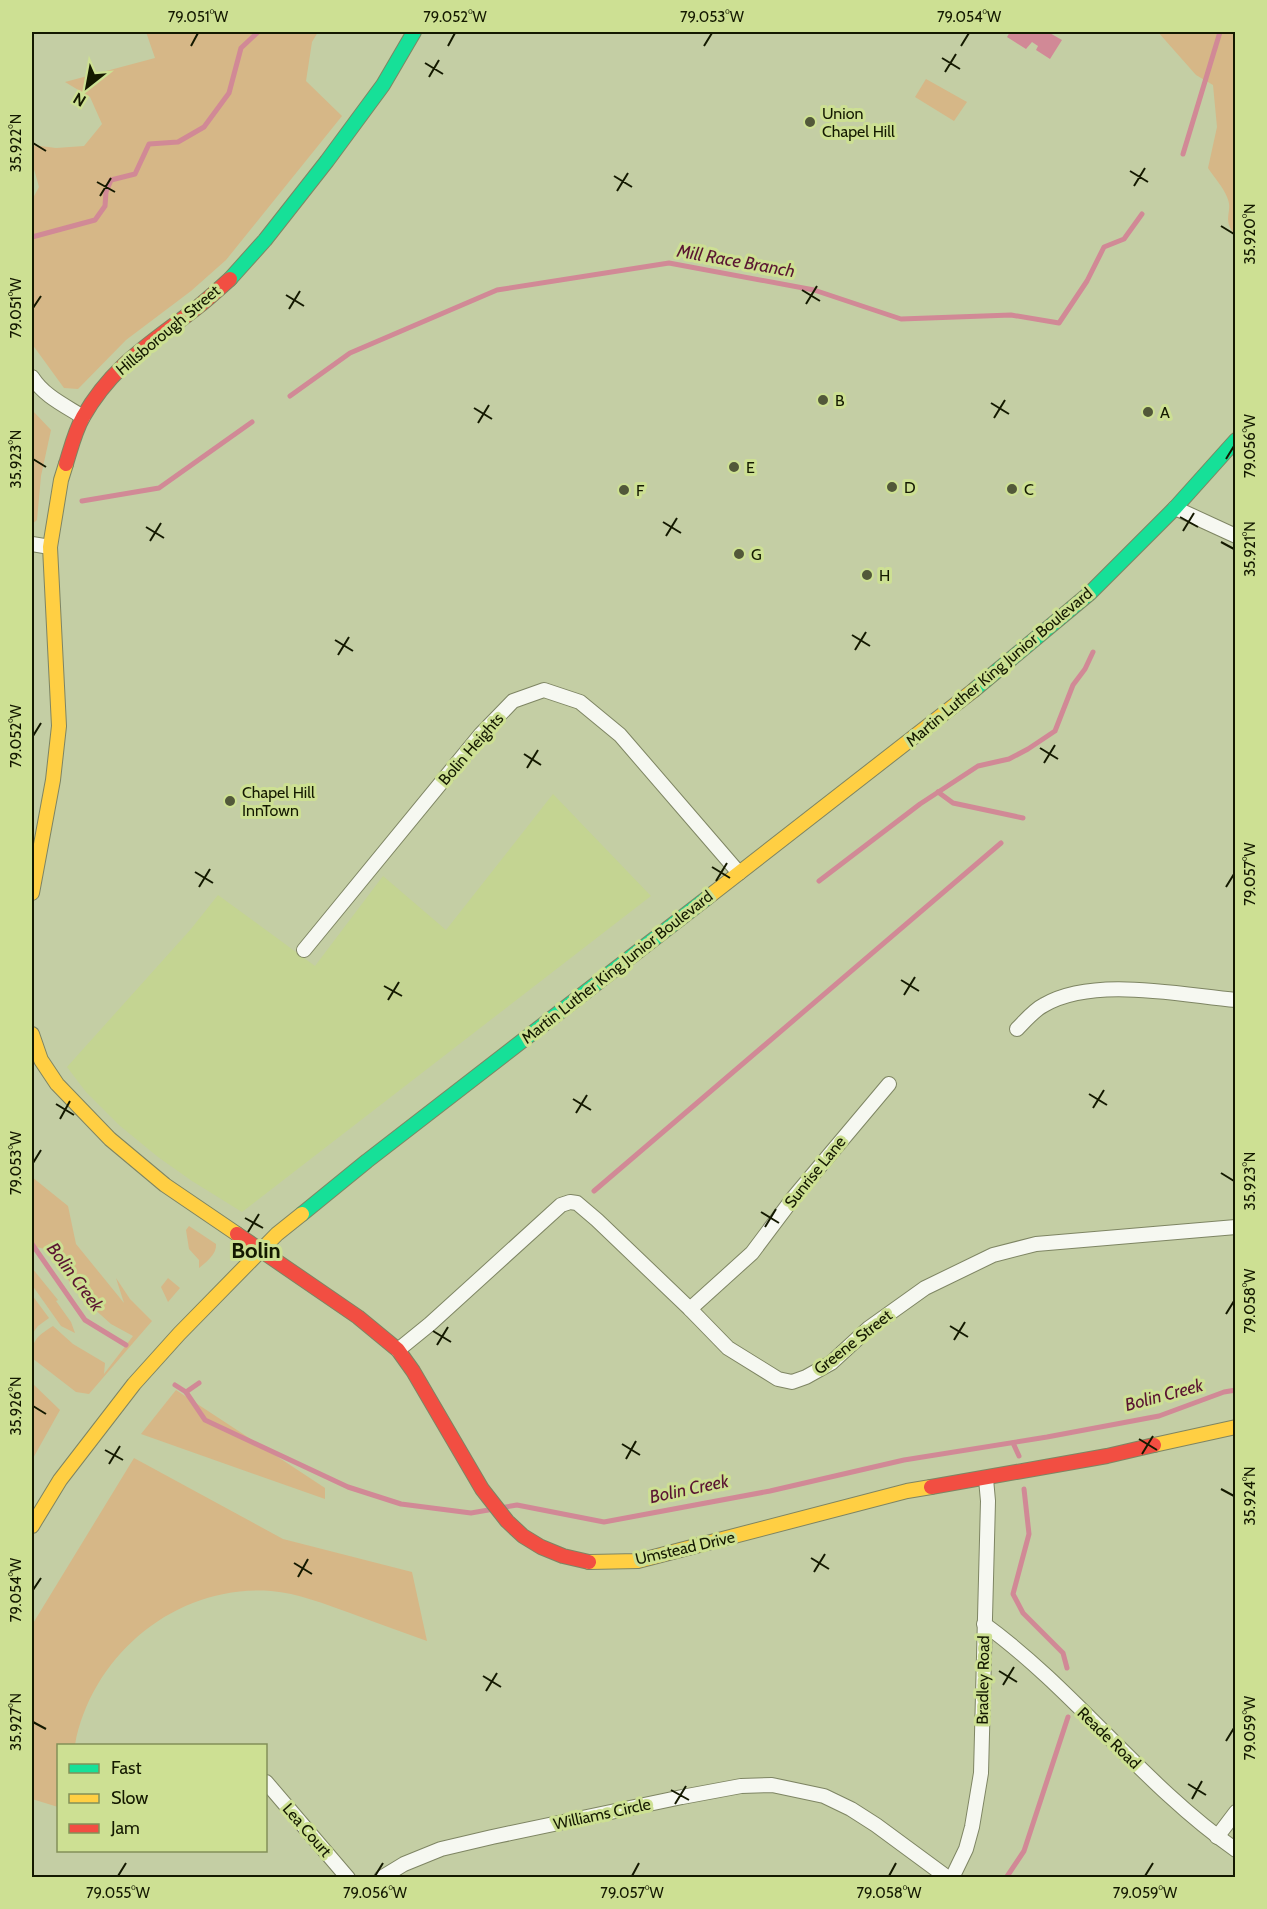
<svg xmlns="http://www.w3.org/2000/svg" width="1267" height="1909" font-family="Cabin,sans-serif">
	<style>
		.built { fill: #c4d492 }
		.green { fill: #d6b787 }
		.water { fill: #d18996 }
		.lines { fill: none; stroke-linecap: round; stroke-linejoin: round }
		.stream { stroke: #d18996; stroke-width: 5 }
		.street-casing { stroke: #7e8563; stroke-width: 16 }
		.fast-casing { stroke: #7e8563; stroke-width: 16 }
		.slow-casing { stroke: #7e8563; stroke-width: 16 }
		.jam-casing { stroke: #7e8563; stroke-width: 16 }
		.street { stroke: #f6f8f1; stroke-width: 14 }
		.fast { stroke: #16e098; stroke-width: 14 }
		.slow { stroke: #ffcf43; stroke-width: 14 }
		.jam { stroke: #f24e42; stroke-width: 14 }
		.ticks { fill: none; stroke: #141900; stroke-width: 2 }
		.poi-dot { fill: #525839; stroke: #cde093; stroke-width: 2 }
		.labels { text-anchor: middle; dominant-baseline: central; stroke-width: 6; stroke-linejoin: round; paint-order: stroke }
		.poi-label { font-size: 16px; fill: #141900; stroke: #cde093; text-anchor: start }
		.street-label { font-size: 16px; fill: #141900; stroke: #cde093 }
		.water-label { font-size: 18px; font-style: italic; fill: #5a1531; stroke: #cde093 }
		.district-label { font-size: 22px; font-weight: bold; fill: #141900; stroke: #cde093 }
		.neatline { fill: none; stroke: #141900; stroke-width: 2 }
		.ticks-label { font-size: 15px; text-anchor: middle; fill: #141900 }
	</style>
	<rect width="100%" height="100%" fill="#c4cea4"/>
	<path class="built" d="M 553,794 L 651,896 L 242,1212 L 192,1181 L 158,1157 L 119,1125 L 86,1092 L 67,1067 L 191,929 L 218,895 L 315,966 L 383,876 L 446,930 Z"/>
	<g class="green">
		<path d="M 146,32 L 318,32 L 312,42 L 306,81 L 342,116 L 226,260 L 191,291 L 126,340 L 78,389 L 64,388 L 32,344 L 32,200 L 39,187 L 32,162 L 32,145 L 56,148 L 84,146 L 102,124 L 90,97 L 65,82 L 155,58 Z"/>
		<path d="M 1158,32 L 1235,32 L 1235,235 C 1221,218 1234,212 1227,197 C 1223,187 1214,177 1208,168 L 1217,127 L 1213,85 L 1196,75 Z"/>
		<path d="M 926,79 L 967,102 L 954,121 L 915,97 Z"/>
		<path d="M 32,410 L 51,430 L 41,476 L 37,520 L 32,524 Z"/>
		<path d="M 32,1177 L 68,1206 L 76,1244 L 124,1303 L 116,1278 L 130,1299 L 152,1321 L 89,1394 L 76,1392 L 32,1358 C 31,1340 39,1335 53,1326 L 73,1344 L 105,1363 L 104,1374 L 133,1336 L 111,1324 L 82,1298 L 45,1249 L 32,1246 Z"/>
		<path d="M 189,1226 L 216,1244 C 217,1254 206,1262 199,1268 L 199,1260 L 189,1249 L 186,1230 Z"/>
		<path d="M 32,1268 L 58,1300 L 56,1301 L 71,1322 L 75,1333 L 61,1326 L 32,1285 Z"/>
		<path d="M 168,1278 L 180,1288 L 168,1302 L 161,1287 Z"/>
		<path d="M 32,1295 L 49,1318 L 38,1326 L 32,1334 Z"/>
		<path d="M 32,1383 L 60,1410 L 32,1460 Z"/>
		<path d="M 176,1390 L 325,1488 L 325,1499 L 141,1434 Z"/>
		<path d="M 134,1458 L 283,1539 L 412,1572 L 427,1641 C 401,1632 375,1622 350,1613 C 324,1604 298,1593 271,1591 C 177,1584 92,1654 75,1745 L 58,1746 L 58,1807 L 32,1799 L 32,1625 Z"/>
	</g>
	<path class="water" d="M 1010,32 L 1048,32 L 1062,40 L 1050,59 L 1036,50 L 1038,46 L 1032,42 L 1026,49 L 1007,37 Z"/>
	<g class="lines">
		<g class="stream">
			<path d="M 1183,154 L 1220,32"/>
			<path d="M 32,237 L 95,220 L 105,206 L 106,192 L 111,180 L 135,174 L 149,144 L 178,142 L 204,127 L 229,93 L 241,48 L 258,32"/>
			<path d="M 290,396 L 350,353 L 497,290 L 669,263 L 814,290 L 901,319 L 1011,315 L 1059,323 L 1087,281 L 1104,247 L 1124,239 L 1142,214"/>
			<path d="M 82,501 L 159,488 L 252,422"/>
			<path d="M 938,792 L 953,803 L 1023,818"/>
			<path d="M 819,881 L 920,804 L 978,766 L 1009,759 L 1028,749 L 1055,731 L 1073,685 L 1085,669 L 1093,652"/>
			<path d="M 594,1191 L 1001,843"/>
			<path d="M 32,1244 L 85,1320 L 126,1345"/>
			<path d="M 175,1385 L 186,1392 L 205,1420 L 348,1487 L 401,1504 L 471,1513 L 517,1505 L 604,1522 L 770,1491 L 904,1460 L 1047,1437 L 1159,1416 L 1224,1392 L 1236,1390"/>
			<path d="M 186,1392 L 199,1383"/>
			<path d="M 1013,1443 L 1019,1456"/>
			<path d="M 1024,1489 L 1029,1534 L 1013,1594 L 1023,1613 L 1063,1653 L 1067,1668"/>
			<path d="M 1006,1878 L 1024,1851 L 1068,1717"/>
		</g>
		<g class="street-casing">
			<g id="street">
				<path d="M 32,377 C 44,396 64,405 83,417"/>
				<path d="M 1175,508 L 1236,536"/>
				<path d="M 32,544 L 50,547"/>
				<path d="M 304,950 L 481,734 L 513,701 L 544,690 L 580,702 L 620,735 L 739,873"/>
				<path d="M 1017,1029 C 1025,1021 1034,1010 1044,1005 C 1094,976 1180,995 1236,1000"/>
				<path d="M 690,1309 L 752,1253 L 794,1197 L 889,1084"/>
				<path d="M 398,1350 L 430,1324 L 561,1205 L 570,1202 L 577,1203 L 597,1220 L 690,1309 L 728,1348 L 778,1379 L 792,1382 L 806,1377 L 831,1363 L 869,1328 L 925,1288 L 993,1255 L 1036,1244 L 1236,1227"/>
				<path d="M 984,1624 C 1075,1690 1143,1785 1236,1850"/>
				<path d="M 266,1782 L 348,1878"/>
				<path d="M 1217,1837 L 1236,1812"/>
				<path d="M 381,1878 L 404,1864 L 441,1849 L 492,1837 L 682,1797 L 741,1786 L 772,1785 L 824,1796 L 851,1809 L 876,1825 L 948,1878"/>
				<path d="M 952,1878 L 966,1849 L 972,1827 L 981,1773 L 988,1501 L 986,1479"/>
			</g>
		</g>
		<g class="fast-casing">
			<g id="fast">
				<path d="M 230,279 L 265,240 L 327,161 L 383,85 L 414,32"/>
				<path d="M 974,690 L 1090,593 L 1175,508 L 1236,440"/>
				<path d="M 302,1214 L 367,1161 L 707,898"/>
			</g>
		</g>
		<g class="slow-casing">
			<g id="slow">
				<path d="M 32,893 L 53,780 L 59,726 L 50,547 L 61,480 L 66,464"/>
				<path d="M 707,898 L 974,690"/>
				<path d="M 32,1034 L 41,1060 L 57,1084 L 110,1139 L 165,1185 L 237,1234"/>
				<path d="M 1154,1445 L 1236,1427"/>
				<path d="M 32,1526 L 60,1480 L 134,1384 L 179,1334 L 277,1234 L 302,1214"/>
				<path d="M 589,1562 L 638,1561 L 907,1491 L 931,1487"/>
			</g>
		</g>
		<g class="jam-casing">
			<g id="jam">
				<path d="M 66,464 C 71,448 75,431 83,417 C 113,364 153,342 199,306 C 209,298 220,288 230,279"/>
				<path d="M 237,1234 L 358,1317 L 398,1350 L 413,1371 L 482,1489 L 507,1521 L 523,1536 L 541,1547 L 563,1556 L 589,1562"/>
				<path d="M 931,1487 L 1107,1456 L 1154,1445"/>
			</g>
		</g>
		<use href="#street" class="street"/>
		<use href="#fast" class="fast"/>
		<use href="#slow" class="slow"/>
		<use href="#jam" class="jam"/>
	</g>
	<path class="ticks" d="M 191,46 L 198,33M 448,46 L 455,33M 704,46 L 712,33M 961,46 L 969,33M 942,58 L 960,69M 425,63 L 443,74M 945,72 L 956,54M 429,77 L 439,60M 33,143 L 46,151M 1130,171 L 1148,182M 614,176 L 632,187M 97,182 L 115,192M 1134,186 L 1145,168M 617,191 L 628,173M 100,196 L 111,178M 1221,226 L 1234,234M 802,290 L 820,301M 286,295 L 304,306M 806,304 L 817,286M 33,308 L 41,296M 289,309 L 300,291M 991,403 L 1009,414M 474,408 L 492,419M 994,418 L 1005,400M 478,423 L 489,405M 33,459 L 46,467M 1226,459 L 1234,446M 1180,517 L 1198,527M 663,522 L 681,533M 146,527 L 164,538M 1183,531 L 1194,513M 666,536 L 677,518M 150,541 L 161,523M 1221,542 L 1234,549M 852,635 L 870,646M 335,640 L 353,651M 855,650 L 866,632M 338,655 L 349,637M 33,736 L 41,723M 1040,748 L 1058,759M 524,754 L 541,765M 1044,763 L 1055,745M 527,768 L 538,750M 712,867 L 730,878M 195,872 L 213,883M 716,881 L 727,863M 199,887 L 210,869M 1226,887 L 1234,874M 901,980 L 919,991M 384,986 L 402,996M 904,995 L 915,977M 388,1000 L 399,982M 1089,1094 L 1107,1105M 573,1099 L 591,1110M 56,1104 L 74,1115M 1093,1108 L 1104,1090M 576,1113 L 587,1095M 60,1119 L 70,1101M 33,1163 L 41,1150M 1221,1173 L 1234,1181M 761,1212 L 779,1223M 245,1218 L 263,1228M 765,1227 L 776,1209M 248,1232 L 259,1214M 1226,1314 L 1234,1301M 950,1326 L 968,1337M 433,1331 L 451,1342M 954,1340 L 965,1322M 437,1345 L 448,1327M 33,1406 L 46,1414M 1139,1439 L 1157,1450M 622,1444 L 640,1455M 105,1450 L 123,1460M 1142,1454 L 1153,1436M 626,1459 L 636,1441M 109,1464 L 120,1446M 1221,1489 L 1234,1496M 811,1558 L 829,1569M 294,1563 L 312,1574M 814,1572 L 825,1554M 298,1577 L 308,1559M 33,1590 L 41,1578M 999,1671 L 1017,1682M 483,1676 L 501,1687M 1003,1685 L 1014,1667M 486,1691 L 497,1673M 33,1722 L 46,1729M 1226,1741 L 1234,1728M 1188,1784 L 1206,1795M 671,1790 L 689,1800M 1192,1799 L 1202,1781M 675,1804 L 686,1786M 118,1876 L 126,1863M 375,1876 L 383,1863M 632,1876 L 639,1863M 889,1876 L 896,1863M 1145,1876 L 1153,1863"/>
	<g class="poi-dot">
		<circle cx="810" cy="122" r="6"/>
		<circle cx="823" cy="400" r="6"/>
		<circle cx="1148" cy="412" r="6"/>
		<circle cx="734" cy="467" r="6"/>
		<circle cx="892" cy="487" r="6"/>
		<circle cx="1012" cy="489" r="6"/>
		<circle cx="624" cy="490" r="6"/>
		<circle cx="739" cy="554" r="6"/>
		<circle cx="867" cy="575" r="6"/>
		<circle cx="230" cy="801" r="6"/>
	</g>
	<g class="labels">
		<g class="poi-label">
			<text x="822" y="113">Union<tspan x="822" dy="18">Chapel Hill</tspan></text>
			<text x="835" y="400">B</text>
			<text x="1160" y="412">A</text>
			<text x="746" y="467">E</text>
			<text x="904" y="487">D</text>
			<text x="1024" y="489">C</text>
			<text x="636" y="490">F</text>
			<text x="751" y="554">G</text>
			<text x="879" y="575">H</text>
			<text x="242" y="792">Chapel Hill<tspan x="242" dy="18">InnTown</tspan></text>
		</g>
		<g class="street-label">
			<text transform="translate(168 330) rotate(-40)">Hillsborough Street</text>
			<text transform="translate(999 667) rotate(-40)">Martin Luther King Junior Boulevard</text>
			<text transform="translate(471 749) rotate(-49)">Bolin Heights</text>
			<text transform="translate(617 967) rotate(-38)">Martin Luther King Junior Boulevard</text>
			<text transform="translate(815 1172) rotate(-51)">Sunrise Lane</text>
			<text transform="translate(853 1342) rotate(-38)">Greene Street</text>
			<text transform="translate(685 1548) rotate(-13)">Umstead Drive</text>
			<text transform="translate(983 1680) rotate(-89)">Bradley Road</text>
			<text transform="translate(1109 1738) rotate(44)">Reade Road</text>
			<text transform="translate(602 1814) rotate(-12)">Williams Circle</text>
			<text transform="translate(307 1830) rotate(49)">Lea Court</text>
		</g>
		<g class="water-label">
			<text transform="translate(736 261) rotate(10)">Mill Race Branch</text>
			<text transform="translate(75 1277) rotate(53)">Bolin Creek</text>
			<text transform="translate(1164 1395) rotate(-15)">Bolin Creek</text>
			<text transform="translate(689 1489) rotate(-12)">Bolin Creek</text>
		</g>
		<g class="district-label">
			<text x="256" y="1250">Bolin</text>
		</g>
	</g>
	<rect width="1267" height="1909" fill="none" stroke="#cde093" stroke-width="66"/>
	<rect x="57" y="1744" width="210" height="108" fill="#cde093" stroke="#839058" stroke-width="1.5"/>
	<rect x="69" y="1764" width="30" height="9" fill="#16e098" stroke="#839058" stroke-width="1.5"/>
	<text x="111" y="1774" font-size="18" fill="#141900">Fast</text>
	<rect x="69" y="1794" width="30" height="9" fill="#ffcf43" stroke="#839058" stroke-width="1.5"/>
	<text x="111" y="1804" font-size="18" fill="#141900">Slow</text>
	<rect x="69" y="1824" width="30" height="9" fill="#f24e42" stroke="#839058" stroke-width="1.5"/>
	<text x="111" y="1834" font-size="18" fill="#141900">Jam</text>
	<g transform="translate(87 87) rotate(211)" stroke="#cde093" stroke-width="4.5" paint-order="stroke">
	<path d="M0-4.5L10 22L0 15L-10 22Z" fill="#141900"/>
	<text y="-9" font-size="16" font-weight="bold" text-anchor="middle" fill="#141900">N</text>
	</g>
	<rect x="33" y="33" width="1201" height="1843" class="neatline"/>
	<g class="ticks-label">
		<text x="198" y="22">79.051°W</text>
		<text x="455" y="22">79.052°W</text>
		<text x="712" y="22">79.053°W</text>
		<text x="969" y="22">79.054°W</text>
		<text transform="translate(16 143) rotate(-90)" y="5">35.922°N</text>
		<text transform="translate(1250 234) rotate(-90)" y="5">35.920°N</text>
		<text transform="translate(16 308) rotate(-90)" y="5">79.051°W</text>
		<text transform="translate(1250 446) rotate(-90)" y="5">79.056°W</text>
		<text transform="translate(16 459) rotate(-90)" y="5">35.923°N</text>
		<text transform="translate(1250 549) rotate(-90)" y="5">35.921°N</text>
		<text transform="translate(16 736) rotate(-90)" y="5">79.052°W</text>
		<text transform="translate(1250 874) rotate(-90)" y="5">79.057°W</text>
		<text transform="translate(16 1163) rotate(-90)" y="5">79.053°W</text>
		<text transform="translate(1250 1181) rotate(-90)" y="5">35.923°N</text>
		<text transform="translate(1250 1301) rotate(-90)" y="5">79.058°W</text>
		<text transform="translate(16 1406) rotate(-90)" y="5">35.926°N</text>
		<text transform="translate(1250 1496) rotate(-90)" y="5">35.924°N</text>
		<text transform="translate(16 1590) rotate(-90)" y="5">79.054°W</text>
		<text transform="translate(16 1722) rotate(-90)" y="5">35.927°N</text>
		<text transform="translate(1250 1728) rotate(-90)" y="5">79.059°W</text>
		<text x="118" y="1898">79.055°W</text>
		<text x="375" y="1898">79.056°W</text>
		<text x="632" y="1898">79.057°W</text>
		<text x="889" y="1898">79.058°W</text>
		<text x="1145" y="1898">79.059°W</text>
	</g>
</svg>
